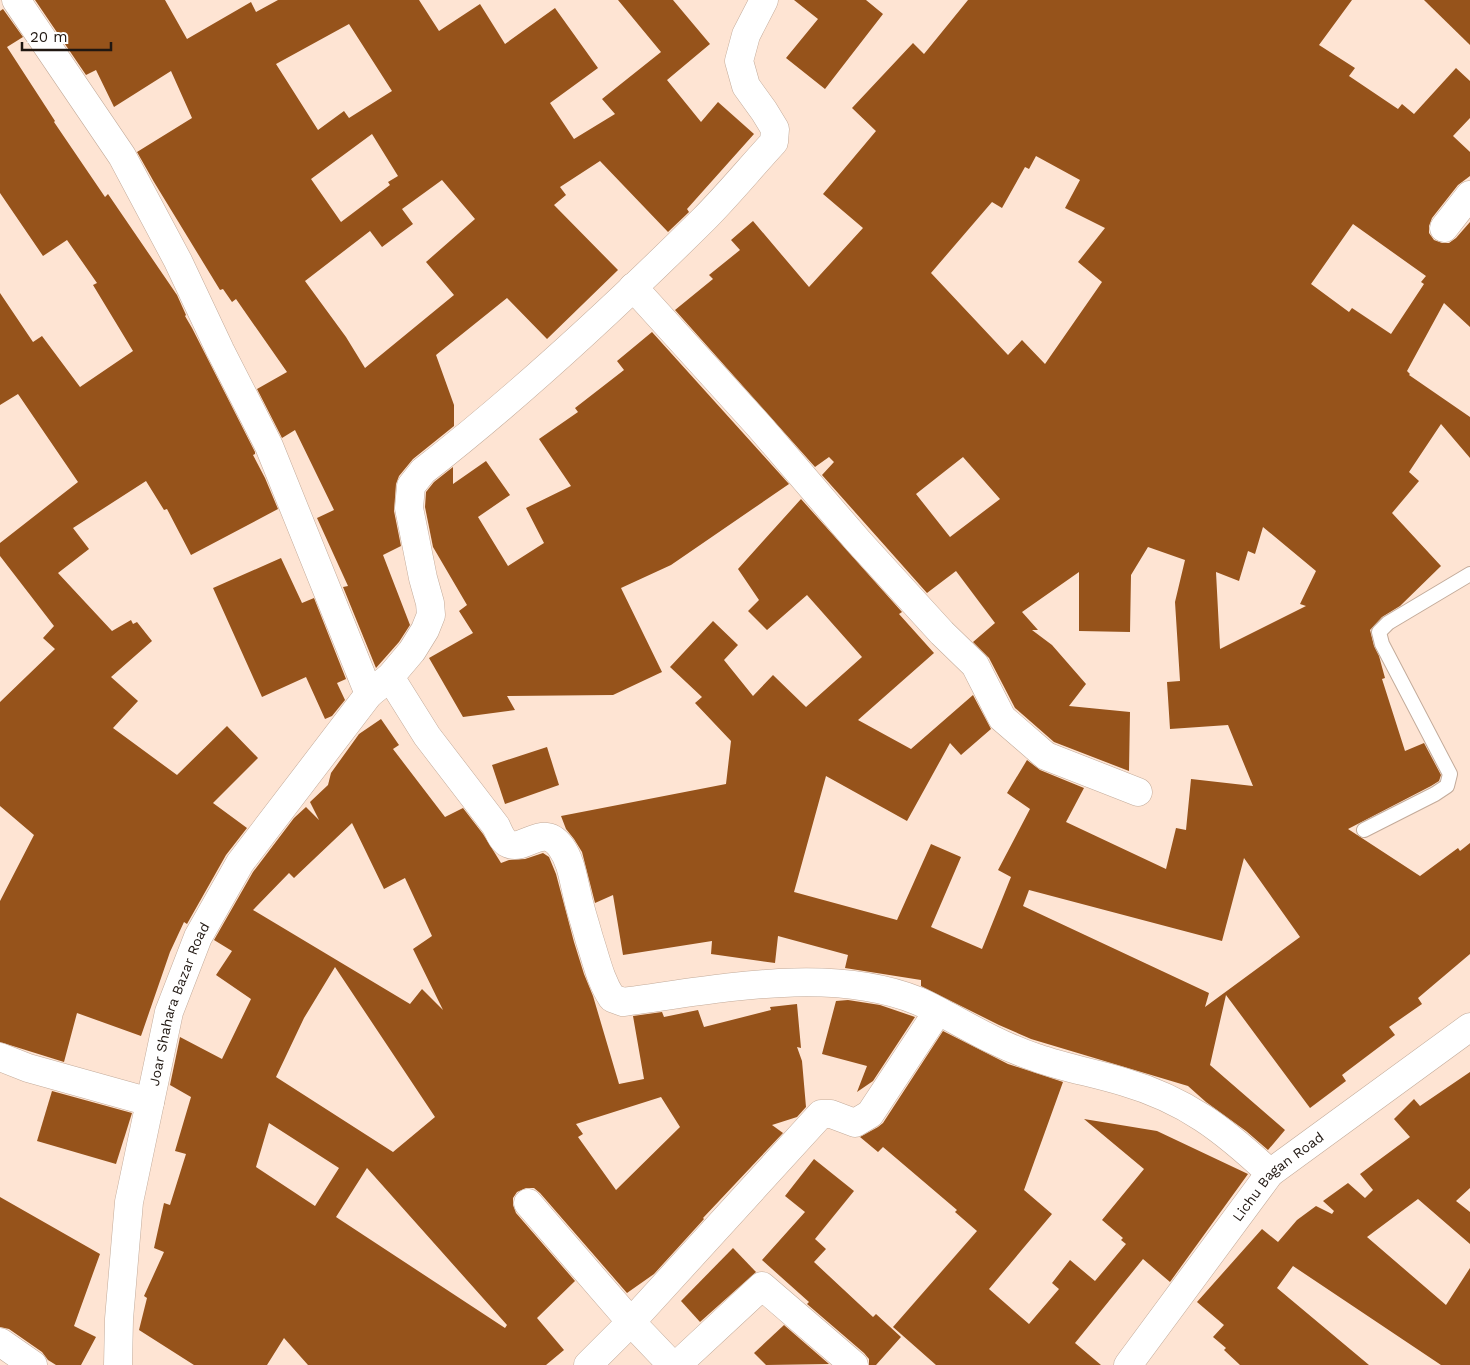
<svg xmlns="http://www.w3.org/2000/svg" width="1470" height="1365" font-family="'Work Sans',sans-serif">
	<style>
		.building { fill: #96531b; fill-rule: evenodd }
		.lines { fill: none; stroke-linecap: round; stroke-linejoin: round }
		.service-casing { stroke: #c3ab9a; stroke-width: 16 }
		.minor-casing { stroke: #c3ab9a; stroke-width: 29 }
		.service { stroke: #fff; stroke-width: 14 }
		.minor { stroke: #fff; stroke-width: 28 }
		.labels { text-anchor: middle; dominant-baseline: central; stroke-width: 5; stroke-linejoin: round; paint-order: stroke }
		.street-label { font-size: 14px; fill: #201711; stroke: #fff }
	</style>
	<rect width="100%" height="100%" fill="#fee4d3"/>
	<g class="building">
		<path d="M 35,0 L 165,0 L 187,39 L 251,2 L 256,12 L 278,0 L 419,0 L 439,31 L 480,4 L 505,44 L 555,8 L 598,68 L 550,103 L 574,139 L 615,114 L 602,99 L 661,52 L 618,0 L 673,0 L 710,44 L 667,80 L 701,122 L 718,102 L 754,134 L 687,209 L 689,212 L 668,232 L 600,161 L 560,187 L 566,195 L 554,205 L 618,270 L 547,339 L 507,298 L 436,355 L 454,405 L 454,426 L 413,459 L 399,476 L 396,484 L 394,511 L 401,546 L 383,555 L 410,625 L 399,642 L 376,668 L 343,587 L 348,586 L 317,518 L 334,510 L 295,430 L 282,438 L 257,389 L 287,372 L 236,299 L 232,302 L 223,289 L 220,290 L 154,182 L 137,152 L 192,118 L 171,71 L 114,107 L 96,70 L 86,75 ZM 349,24 L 392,91 L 349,118 L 344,111 L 318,130 L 276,64 ZM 372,134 L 398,176 L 388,182 L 390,185 L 341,222 L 311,179 ZM 442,180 L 475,219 L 426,262 L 454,295 L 365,368 L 346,337 L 305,281 L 370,231 L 382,247 L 413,224 L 402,209 Z"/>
		<path d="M 794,0 L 866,0 L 883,14 L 825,89 L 786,58 L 818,19 Z"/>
		<path d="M 968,0 L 1352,0 L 1319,45 L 1355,68 L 1349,76 L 1398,109 L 1402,104 L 1414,114 L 1456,68 L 1470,81 L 1470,118 L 1453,136 L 1470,152 L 1470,176 L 1458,185 L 1432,218 L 1429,226 L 1429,233 L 1434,240 L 1442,243 L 1449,243 L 1456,238 L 1470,222 L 1470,327 L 1444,303 L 1407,371 L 1410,374 L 1409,375 L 1470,417 L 1470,458 L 1441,424 L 1409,472 L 1419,481 L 1392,513 L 1441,566 L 1400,606 L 1382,617 L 1370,630 L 1374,646 L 1379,656 L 1385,678 L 1382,679 L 1405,751 L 1424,743 L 1441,775 L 1439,781 L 1431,786 L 1348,829 L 1420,876 L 1458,848 L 1460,851 L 1470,843 L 1470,954 L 1418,998 L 1422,1004 L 1389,1027 L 1395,1035 L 1342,1075 L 1346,1081 L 1310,1108 L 1226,995 L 1210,1065 L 1285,1130 L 1268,1150 L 1246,1131 L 1206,1102 L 1188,1086 L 1031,1039 L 999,1025 L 921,986 L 921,980 L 845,968 L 848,955 L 778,936 L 775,963 L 711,954 L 712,941 L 623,955 L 613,895 L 595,903 L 582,852 L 574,839 L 566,829 L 561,816 L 726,784 L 731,741 L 695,703 L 702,697 L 670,667 L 713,621 L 738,645 L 724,660 L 753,696 L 773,675 L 806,707 L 862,657 L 807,595 L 767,630 L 748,611 L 759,600 L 738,569 L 801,499 L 902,612 L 899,614 L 934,653 L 858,720 L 911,749 L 973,695 L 991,729 L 961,755 L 950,743 L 907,821 L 826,776 L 794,892 L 897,920 L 931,844 L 961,857 L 931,927 L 982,949 L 1011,877 L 998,870 L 1030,809 L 1007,793 L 1027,760 L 1040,770 L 1084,788 L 1066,822 L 1166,869 L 1176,828 L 1186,830 L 1191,779 L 1253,786 L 1228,725 L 1170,729 L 1167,682 L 1180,681 L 1175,602 L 1185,560 L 1148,547 L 1131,575 L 1130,632 L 1079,631 L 1079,572 L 1022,612 L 1038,630 L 1032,630 L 1052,645 L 1086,684 L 1069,706 L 1130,712 L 1129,771 L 1054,742 L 1015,708 L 989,658 L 973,642 L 995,623 L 956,571 L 927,593 L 822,475 L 834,462 L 829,457 L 815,467 L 675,310 L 713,279 L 709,275 L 740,250 L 731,240 L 753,221 L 809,287 L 863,228 L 823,194 L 876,131 L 852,108 L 913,43 L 924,54 ZM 1036,156 L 1080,180 L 1065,208 L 1105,228 L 1078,262 L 1102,282 L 1045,364 L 1022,340 L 1008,355 L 931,273 L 992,202 L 1002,208 L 1025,167 L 1029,169 ZM 1353,224 L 1426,276 L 1421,282 L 1424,284 L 1391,334 L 1352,308 L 1349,312 L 1311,284 ZM 963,457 L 1000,499 L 950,537 L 916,494 ZM 1263,527 L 1316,571 L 1300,604 L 1306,606 L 1220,649 L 1216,572 L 1239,581 L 1248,551 L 1255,554 ZM 1244,858 L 1300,937 L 1205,1007 L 1209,993 L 1023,906 L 1029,890 L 1222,941 Z"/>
		<path d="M 1424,0 L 1470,0 L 1470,45 Z"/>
		<path d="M 3,9 L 23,37 L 7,47 L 55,121 L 54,122 L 105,197 L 108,194 L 177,295 L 186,315 L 185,316 L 192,328 L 255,452 L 255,454 L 253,455 L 265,478 L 278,509 L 191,555 L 167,509 L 164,510 L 146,481 L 73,528 L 89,549 L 58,573 L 112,631 L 131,620 L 133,624 L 137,622 L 152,641 L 111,677 L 138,701 L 113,728 L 177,775 L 227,726 L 258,758 L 213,803 L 247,828 L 226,855 L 187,924 L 184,922 L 170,952 L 141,1036 L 77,1013 L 64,1062 L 0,1042 L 0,901 L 34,835 L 0,806 L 0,702 L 55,649 L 43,638 L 54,626 L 0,556 L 0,543 L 78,482 L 18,394 L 0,405 L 0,293 L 33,342 L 42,336 L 80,387 L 133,351 L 93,285 L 97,283 L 67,240 L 43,256 L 0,193 L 0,11 Z"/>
		<path d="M 652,332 L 789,484 L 671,565 L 621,588 L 662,672 L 613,695 L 507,696 L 515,710 L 463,717 L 429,658 L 473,633 L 459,611 L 467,605 L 433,547 L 425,507 L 426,492 L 434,482 L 453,467 L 453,484 L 486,461 L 510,495 L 478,517 L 508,566 L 544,543 L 526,508 L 571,486 L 539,439 L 578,412 L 575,408 L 624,370 L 617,361 Z"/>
		<path d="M 281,558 L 302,603 L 314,598 L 346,679 L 337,683 L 345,700 L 332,716 L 325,719 L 306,677 L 262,697 L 213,588 Z"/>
		<path d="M 381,719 L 399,745 L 393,749 L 445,817 L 463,808 L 483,834 L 501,863 L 509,860 L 525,859 L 543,853 L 549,857 L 556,874 L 574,942 L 584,974 L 593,996 L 619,1084 L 644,1079 L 633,1016 L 662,1012 L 664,1017 L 698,1010 L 704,1027 L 771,1010 L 770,1007 L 797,1004 L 801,1048 L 797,1047 L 802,1061 L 806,1107 L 797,1117 L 772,1125 L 783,1133 L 703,1218 L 704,1219 L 654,1274 L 627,1293 L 540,1193 L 534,1188 L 526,1188 L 517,1192 L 513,1198 L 513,1205 L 516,1213 L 575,1281 L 537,1318 L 564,1350 L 546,1365 L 308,1365 L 284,1338 L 267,1365 L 194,1365 L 139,1330 L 147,1298 L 144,1296 L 164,1252 L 154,1248 L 164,1203 L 170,1205 L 186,1154 L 175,1151 L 191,1097 L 170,1085 L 180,1037 L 222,1059 L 251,999 L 216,975 L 232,951 L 214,940 L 253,872 L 294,818 L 306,807 L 319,820 L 310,802 L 328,785 L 331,773 L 359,734 ZM 352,823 L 384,889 L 405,878 L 432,936 L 413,949 L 443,1010 L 422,989 L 410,1004 L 253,910 L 289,873 L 294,878 ZM 335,967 L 435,1117 L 393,1152 L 276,1077 L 304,1018 ZM 661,1097 L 680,1127 L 616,1190 L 578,1137 L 583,1134 L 576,1124 ZM 269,1123 L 339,1168 L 315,1206 L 256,1167 ZM 367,1168 L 507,1325 L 505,1328 L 336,1217 Z"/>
		<path d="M 547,747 L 559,785 L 505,804 L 492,765 Z"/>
		<path d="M 848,1000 L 880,1005 L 915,1017 L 873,1081 L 857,1092 L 867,1066 L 822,1054 L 836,1001 Z"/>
		<path d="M 943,1031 L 1008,1064 L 1063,1082 L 1024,1190 L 1052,1214 L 989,1289 L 1029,1324 L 1059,1289 L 1052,1283 L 1070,1260 L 1095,1281 L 1126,1244 L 1121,1240 L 1123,1238 L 1102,1220 L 1144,1169 L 1084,1119 L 1157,1131 L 1248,1174 L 1170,1282 L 1143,1259 L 1075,1343 L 1101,1365 L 936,1365 L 893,1327 L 977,1231 L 955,1212 L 957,1210 L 883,1147 L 878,1152 L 860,1137 L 878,1127 L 883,1123 Z"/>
		<path d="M 1470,1072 L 1470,1188 L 1456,1201 L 1470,1212 L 1470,1244 L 1418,1199 L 1367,1237 L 1446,1305 L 1470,1268 L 1470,1365 L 1441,1365 L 1293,1266 L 1277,1288 L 1369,1365 L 1240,1365 L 1224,1350 L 1226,1348 L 1213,1337 L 1224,1325 L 1197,1302 L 1262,1229 L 1278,1242 L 1297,1220 L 1316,1206 L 1332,1214 L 1334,1211 L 1323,1201 L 1348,1183 L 1365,1198 L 1373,1190 L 1360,1174 L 1410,1137 L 1394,1119 L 1414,1099 L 1420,1106 Z"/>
		<path d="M 52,1091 L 132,1113 L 116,1164 L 37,1141 Z"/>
		<path d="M 814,1159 L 854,1191 L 815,1239 L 826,1249 L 814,1262 L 873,1317 L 876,1314 L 901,1337 L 876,1365 L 869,1365 L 869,1359 L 864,1353 L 807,1304 L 809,1302 L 762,1260 L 805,1212 L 785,1196 Z"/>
		<path d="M 0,1197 L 100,1254 L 74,1326 L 96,1337 L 81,1365 L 56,1365 L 48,1360 L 42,1352 L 9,1329 L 0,1327 Z"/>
		<path d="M 733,1248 L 756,1272 L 700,1322 L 681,1301 Z"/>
		<path d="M 784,1325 L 829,1364 L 766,1365 L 754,1353 Z"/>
	</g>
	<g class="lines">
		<g class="service-casing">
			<path id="service" d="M 1364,830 L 1435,794 L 1447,786 L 1450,774 L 1382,644 L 1379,632 L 1388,623 L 1470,574"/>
		</g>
		<g class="minor-casing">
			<g id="minor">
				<path d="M 16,0 L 122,156 L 178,261 L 220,350 L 269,446 L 369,694"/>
				<path d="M 1444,228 L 1470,195"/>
				<path d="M 633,287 L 760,427 L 858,541 L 942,633 L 975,665 L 1002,718 L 1046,756 L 1138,792"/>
				<path d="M 390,677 L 427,736 L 496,826 C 499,832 502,841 509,844 C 526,851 543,822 561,847 C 571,861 573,878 577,894 C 580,909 585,923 589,938 C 596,959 600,980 612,998 L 623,1002 C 715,990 829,965 918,1001 C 928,1005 938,1011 948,1016 C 977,1032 1006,1048 1037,1058 C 1065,1068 1095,1073 1124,1082 C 1186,1100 1224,1130 1270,1173"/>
				<path d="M 0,1057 L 28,1068 L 150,1102"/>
				<path d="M 528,1203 L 631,1322 L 672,1365"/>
				<path d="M 0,1342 L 33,1365"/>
				<path id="s1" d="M 118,1365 L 119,1319 L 129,1202 L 169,1012 L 198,937 L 240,863 L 369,694 L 390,677 L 412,651 L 425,630 L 431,615 L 430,603 L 423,578 L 409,508 L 411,486 L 423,471 C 521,395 615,307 703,220 C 728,195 750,168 774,142 L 775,129 L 764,111 L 746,86 L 739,61 L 746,35 L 764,0"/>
				<path d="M 588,1365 L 631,1322 L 821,1114 L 831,1114 L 855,1123 L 870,1114 L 938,1011"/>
				<path d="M 677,1365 L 762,1286 L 854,1365"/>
				<path id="s2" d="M 1128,1365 L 1270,1173 L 1470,1027"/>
			</g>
		</g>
		<use href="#service" class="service"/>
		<use href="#minor" class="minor"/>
	</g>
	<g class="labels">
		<g class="street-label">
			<text stroke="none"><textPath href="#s1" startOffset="368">Joar Shahara Bazar Road</textPath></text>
			<text stroke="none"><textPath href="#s2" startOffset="242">Lichu Bagan Road</textPath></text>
		</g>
	</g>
	<path d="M22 42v8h89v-8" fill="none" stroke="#201711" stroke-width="2.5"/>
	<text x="30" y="42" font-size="15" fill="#201711" stroke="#ffffff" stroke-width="4" paint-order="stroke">20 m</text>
</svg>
